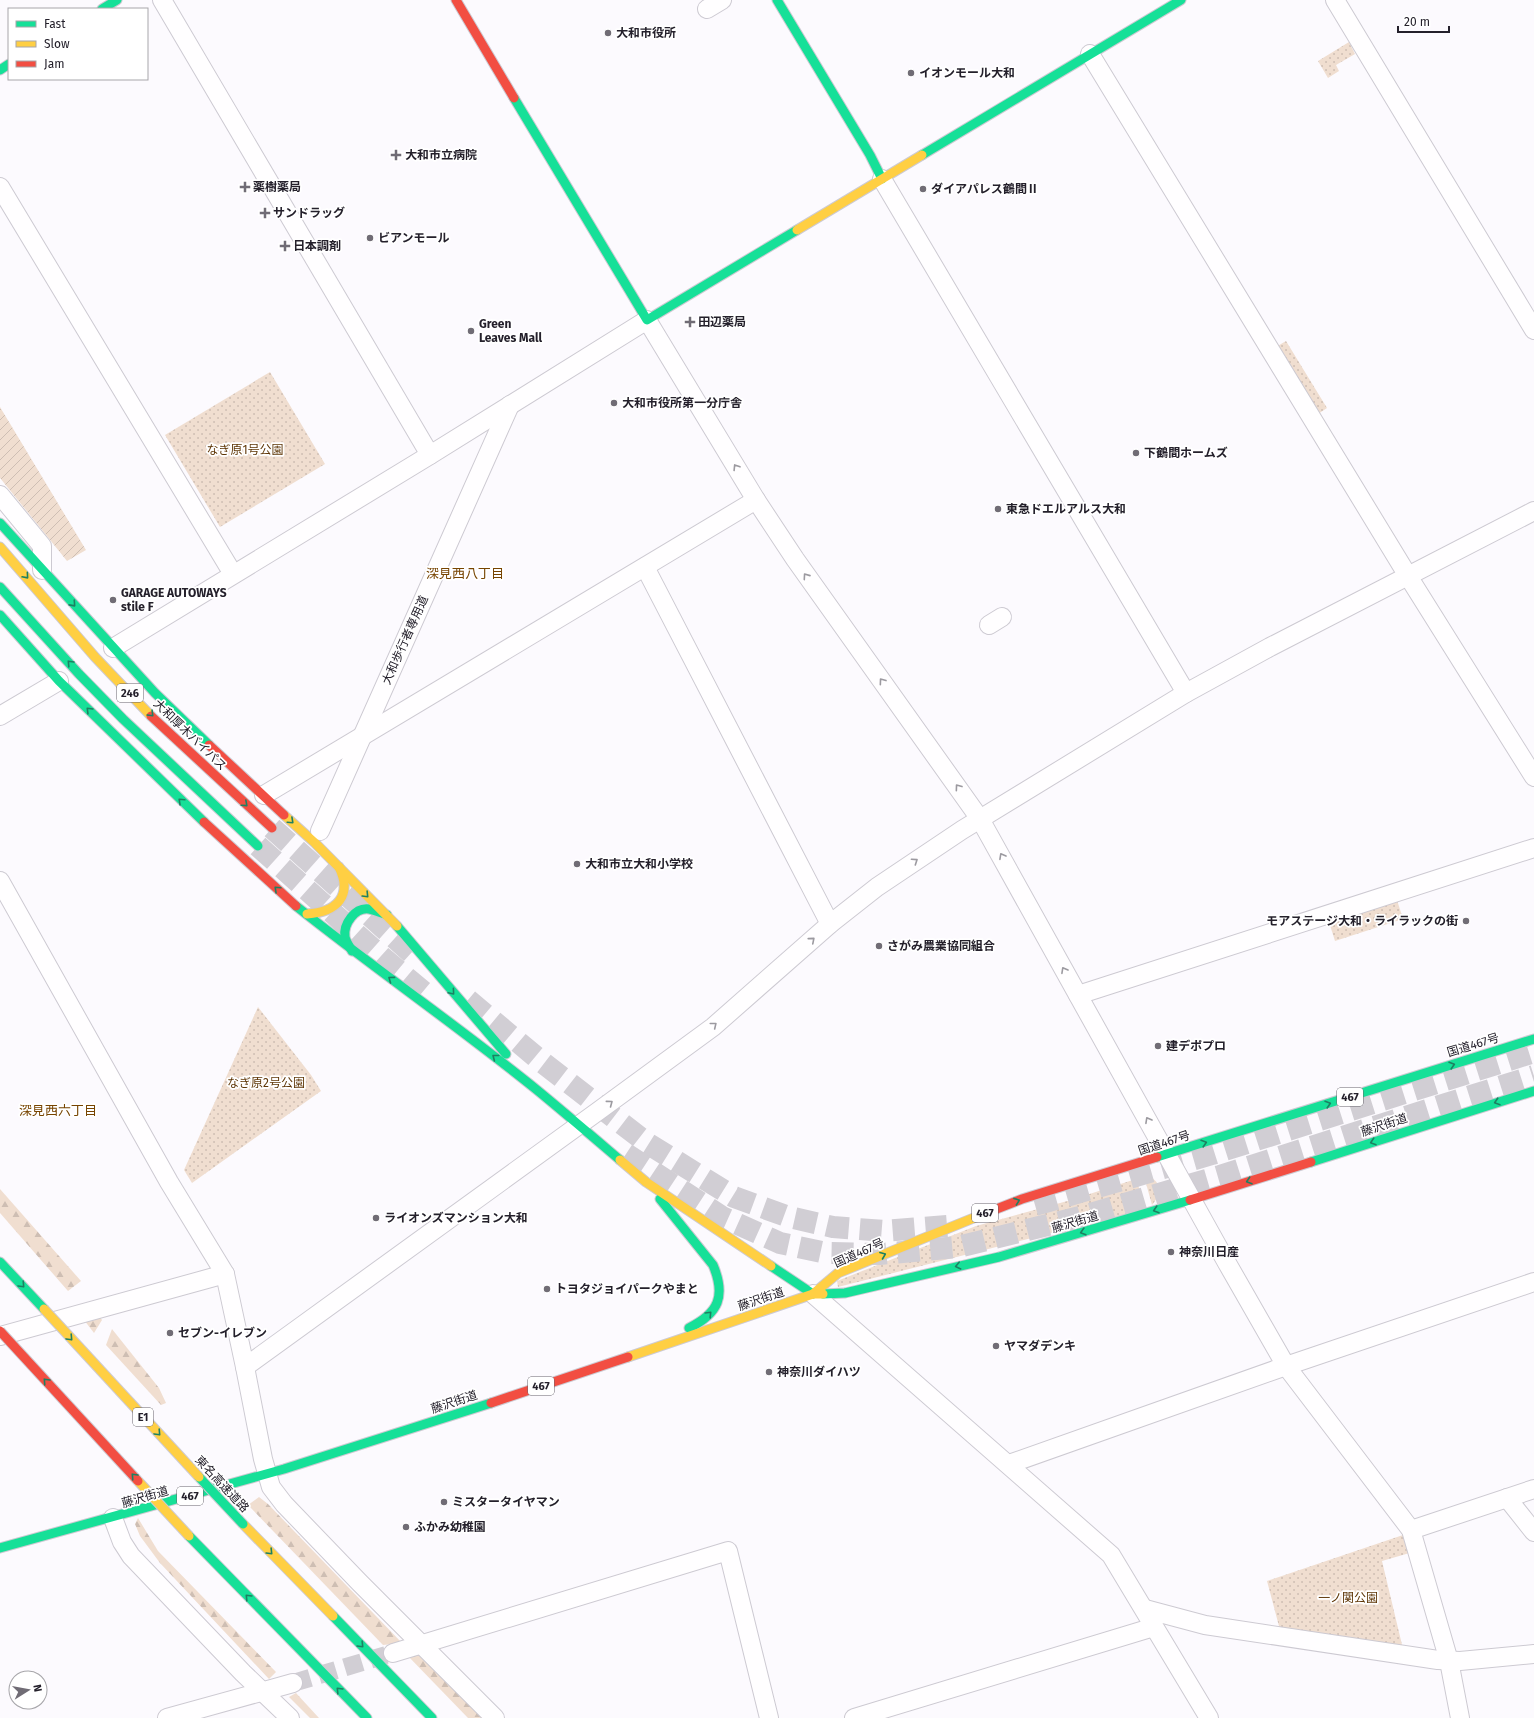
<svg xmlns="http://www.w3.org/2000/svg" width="1534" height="1718" font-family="'Fira Sans','Noto Sans JP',sans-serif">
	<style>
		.grass { fill: url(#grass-dots) }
		.forest { fill: url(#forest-firs) }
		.garden { fill: url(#garden-furrows) }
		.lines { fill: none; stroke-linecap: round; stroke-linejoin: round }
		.street-tunnel { stroke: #d1ced4; stroke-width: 18; stroke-dasharray: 18 9; stroke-linecap: butt }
		.highway-tunnel { stroke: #d1ced4; stroke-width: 22; stroke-dasharray: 22 11; stroke-linecap: butt }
		.street-casing { stroke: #cdcad2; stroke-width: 20 }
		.fast-casing { stroke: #cdcad2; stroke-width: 11 }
		.slow-casing { stroke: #cdcad2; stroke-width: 11 }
		.jam-casing { stroke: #cdcad2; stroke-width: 11 }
		.street { stroke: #fffeff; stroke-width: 18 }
		.fast { stroke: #16e098; stroke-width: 9 }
		.slow { stroke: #ffcf43; stroke-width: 9 }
		.jam { stroke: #f24e42; stroke-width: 9 }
		.fast-bridge-casing { stroke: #cdcad2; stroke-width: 11; stroke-linecap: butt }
		.slow-bridge-casing { stroke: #cdcad2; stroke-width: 11; stroke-linecap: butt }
		.jam-bridge-casing { stroke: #cdcad2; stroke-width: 11; stroke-linecap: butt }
		.fast-bridge { stroke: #16e098; stroke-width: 9 }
		.slow-bridge { stroke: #ffcf43; stroke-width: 9 }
		.jam-bridge { stroke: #f24e42; stroke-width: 9 }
		.oneway { stroke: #9c9aa0 }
		.oneway2 { stroke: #1d8062 }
		.poi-dot { fill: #706c75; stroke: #fff; stroke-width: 1.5 }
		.labels { text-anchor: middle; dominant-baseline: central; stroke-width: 3.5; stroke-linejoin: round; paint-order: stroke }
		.shield { fill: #fff; stroke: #66636b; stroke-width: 1 }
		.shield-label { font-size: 11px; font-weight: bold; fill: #24202b }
		.poi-label { font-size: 12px; font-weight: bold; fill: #24202b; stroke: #fff; text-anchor: start }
		.park-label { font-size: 12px; fill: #5e3606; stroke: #fff }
		.street-label { font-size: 12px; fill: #24202b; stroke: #fff }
		.neighbourhood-label { font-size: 13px; fill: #740; stroke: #fff }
	</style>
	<defs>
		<pattern id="grass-dots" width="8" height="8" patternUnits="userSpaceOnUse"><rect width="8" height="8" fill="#f0ded0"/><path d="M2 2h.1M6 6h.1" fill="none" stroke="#cebeb3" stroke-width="1.8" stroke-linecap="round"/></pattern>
		<pattern id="forest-firs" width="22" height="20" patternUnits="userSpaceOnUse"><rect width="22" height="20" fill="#f0ded0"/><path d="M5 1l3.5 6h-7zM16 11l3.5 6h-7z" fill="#cebeb3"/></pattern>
		<pattern id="garden-furrows" width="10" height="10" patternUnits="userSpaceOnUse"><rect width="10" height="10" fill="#f0ded0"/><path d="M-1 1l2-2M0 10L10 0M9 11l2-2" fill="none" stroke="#cebeb3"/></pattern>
	</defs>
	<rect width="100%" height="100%" fill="#fcfafe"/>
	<g class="grass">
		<path d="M 1349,42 L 1355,54 L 1336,65 L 1339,71 L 1328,78 L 1318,61 Z"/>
		<path d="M 1286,341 L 1327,408 L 1318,414 L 1276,347 Z"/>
		<path d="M 270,372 L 325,464 L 220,527 L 165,435 Z"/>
		<path d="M 1397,900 L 1403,919 L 1335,941 L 1329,922 Z"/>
		<path d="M 258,1007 L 311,1075 L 321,1091 L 192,1183 L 184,1170 Z"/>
		<path d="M 1144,1176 L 1152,1178 C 1163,1186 1160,1195 1152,1205 Z"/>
		<path d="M 1136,1179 L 1146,1209 L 838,1287 L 837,1281 L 976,1226 L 1071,1200 Z"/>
		<path d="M 1406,1534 L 1413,1552 L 1382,1561 L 1403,1649 L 1280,1630 L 1267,1581 Z"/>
	</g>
	<g class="forest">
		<path d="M 0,1189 L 81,1281 L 68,1291 L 0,1213 Z"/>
		<path d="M 97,1313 L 102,1320 L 94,1333 L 81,1316 Z"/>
		<path d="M 112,1329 L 159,1388 L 166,1403 L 161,1405 L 106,1345 Z"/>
		<path d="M 259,1497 L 268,1504 L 402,1643 L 383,1645 L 248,1505 Z"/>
		<path d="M 138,1518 L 158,1551 L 276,1672 L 269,1679 L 160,1563 L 140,1536 L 135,1524 Z"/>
		<path d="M 406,1654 L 423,1654 L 493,1718 L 468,1718 Z"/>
		<path d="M 296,1693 L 319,1718 L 310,1718 L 289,1697 Z"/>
	</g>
	<path class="garden" d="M 0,407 L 86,550 L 67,561 L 0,478 Z"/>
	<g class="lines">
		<path class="street-tunnel" d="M 293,1683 L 386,1655"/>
		<g class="highway-tunnel">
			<path d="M 272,828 L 417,958"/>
			<path d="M 258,846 L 383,958 L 426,994"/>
			<path d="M 468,1000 L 542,1062 L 647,1143 L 734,1197 L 789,1217 L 833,1227 L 884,1231 L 947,1226"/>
			<path d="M 626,1154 L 722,1217 L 780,1243 L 826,1253 L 880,1254 L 958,1247 L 1080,1217 L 1220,1176 L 1534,1076"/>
			<path d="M 1035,1205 L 1212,1154 L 1534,1052"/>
		</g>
		<g class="street-casing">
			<g id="street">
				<path d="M 162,0 L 430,455"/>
				<path d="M 1335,0 L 1534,330"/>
				<path d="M 707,9 L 722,0"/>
				<path d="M 1090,54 L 1408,576 L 1534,777"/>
				<path d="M 882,179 L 1186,693"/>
				<path d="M 0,187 L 233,574"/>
				<path d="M 0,495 L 42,546 L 42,570"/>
				<path d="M 645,567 L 830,924"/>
				<path d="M 989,625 L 1002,617"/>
				<path d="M 113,648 L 430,455 L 647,320 L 756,500 L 795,559 L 980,819 L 1227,1263 L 1286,1366 L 1411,1530 L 1449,1661 L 1460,1718"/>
				<path d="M 0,716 L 59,681"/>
				<path d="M 264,795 L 756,500"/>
				<path d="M 320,831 L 510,405"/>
				<path d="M 0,881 L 169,1182 L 225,1274 L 245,1367 L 263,1459 L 271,1487 L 284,1504 L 360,1583 L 495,1718"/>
				<path d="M 1078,995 L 1534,848"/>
				<path d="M 813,1294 L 1111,1555 L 1209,1718"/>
				<path d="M 0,1336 L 225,1274"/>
				<path d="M 245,1367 L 597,1112 L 713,1027 L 830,924 L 877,887 L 962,830 L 1186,693 L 1270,647 L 1534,511"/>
				<path d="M 1009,1464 L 1286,1366 L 1534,1282"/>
				<path d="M 1507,1498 L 1534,1532"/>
				<path d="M 113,1518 L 122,1542 L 131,1556 L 243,1673 L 290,1718"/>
				<path d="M 1411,1530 L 1534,1489"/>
				<path d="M 1145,1609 L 1205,1625 L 1438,1660 L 1460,1661 L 1534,1654"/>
				<path d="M 393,1653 L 728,1551 L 769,1718"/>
				<path d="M 167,1718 L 293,1683"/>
				<path d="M 854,1718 L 1154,1627"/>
			</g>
		</g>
		<g class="fast-casing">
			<g id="fast">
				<path d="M 777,0 L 870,155 L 882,179"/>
				<path d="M 102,9 L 117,0"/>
				<path d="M 0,70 L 9,64"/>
				<path d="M 514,98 L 647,320 L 797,230"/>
				<path d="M 922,155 L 1181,0"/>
				<path d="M 0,523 L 155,693 L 209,745"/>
				<path d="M 0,587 L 79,674 L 123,719 L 258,846"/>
				<path d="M 0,615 L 59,681 L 204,822"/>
				<path d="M 296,906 C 375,969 458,1026 537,1090 C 565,1113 593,1137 620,1160"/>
				<path d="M 397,926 L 506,1054"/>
				<path d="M 352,951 C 350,947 346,942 345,937 C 343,924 355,907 369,909 C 375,910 381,913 387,915"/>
				<path d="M 1157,1157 L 1534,1039"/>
				<path d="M 1311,1162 L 1534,1091"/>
				<path d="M 660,1199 L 713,1265 C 726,1296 719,1313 689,1328"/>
				<path d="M 0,1262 L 44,1309"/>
				<path d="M 771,1266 L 813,1294"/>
				<path d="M 823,1294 L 845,1293 L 999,1257 L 1190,1200"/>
				<path d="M 189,1536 L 367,1718"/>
				<path d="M 0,1548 L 284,1469 L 491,1403"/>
				<path d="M 333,1616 L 432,1718"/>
			</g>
		</g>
		<g class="slow-casing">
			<g id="slow">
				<path d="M 797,230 L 922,155"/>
				<path d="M 0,547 L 95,657 L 151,716"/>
				<path d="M 284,815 L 315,843 L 397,926"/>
				<path d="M 307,914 C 337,912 353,896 339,867"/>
				<path d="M 620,1160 L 646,1182 L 771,1266"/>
				<path d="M 813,1294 L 838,1273 L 981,1215"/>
				<path d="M 628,1357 L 813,1294 L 823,1294"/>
				<path d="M 243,1524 L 333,1616"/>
			</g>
		</g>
		<g class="jam-casing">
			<g id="jam">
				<path d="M 456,0 L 514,98"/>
				<path d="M 151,716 L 272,828"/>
				<path d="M 209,745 L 284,815"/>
				<path d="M 204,822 L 296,906"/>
				<path d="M 1190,1200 L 1311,1162"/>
				<path d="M 981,1215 L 1022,1199 L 1157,1157"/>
				<path d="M 491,1403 L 628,1357"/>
			</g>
		</g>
		<use href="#street" class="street"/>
		<use href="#fast" class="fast"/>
		<use href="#slow" class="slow"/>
		<use href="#jam" class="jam"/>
		<g class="fast-bridge-casing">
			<path id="fast-bridge" d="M 199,1477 L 243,1524"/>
		</g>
		<g class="slow-bridge-casing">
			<g id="slow-bridge">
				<path d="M 44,1309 L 199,1477"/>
				<path d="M 138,1481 L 189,1536"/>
			</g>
		</g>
		<g class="jam-bridge-casing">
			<path id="jam-bridge" d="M 0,1331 L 138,1481"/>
		</g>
		<use href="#fast-bridge" class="fast-bridge"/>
		<use href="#slow-bridge" class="slow-bridge"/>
		<use href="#jam-bridge" class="jam-bridge"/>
	</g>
	<defs><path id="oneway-chevron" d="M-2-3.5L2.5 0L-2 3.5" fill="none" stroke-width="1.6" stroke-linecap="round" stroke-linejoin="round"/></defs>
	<g class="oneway">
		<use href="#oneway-chevron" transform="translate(736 467) rotate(-122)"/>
		<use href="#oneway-chevron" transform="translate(806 576) rotate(-125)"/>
		<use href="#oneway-chevron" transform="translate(882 681) rotate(-126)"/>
		<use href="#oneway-chevron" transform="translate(958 787) rotate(-126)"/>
		<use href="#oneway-chevron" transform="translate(1002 856) rotate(-119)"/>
		<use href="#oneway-chevron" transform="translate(915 861) rotate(-34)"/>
		<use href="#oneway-chevron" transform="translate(812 940) rotate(-41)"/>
		<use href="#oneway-chevron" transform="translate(1064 970) rotate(-119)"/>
		<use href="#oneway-chevron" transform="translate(714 1025) rotate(-39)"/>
		<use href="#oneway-chevron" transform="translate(610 1103) rotate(-37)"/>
		<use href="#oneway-chevron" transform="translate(1148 1120) rotate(-119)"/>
	</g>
	<g class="oneway2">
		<use href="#oneway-chevron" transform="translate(26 576) rotate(49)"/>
		<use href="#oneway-chevron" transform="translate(73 604) rotate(48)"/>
		<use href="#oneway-chevron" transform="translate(70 663) rotate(-133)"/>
		<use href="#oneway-chevron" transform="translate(89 710) rotate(-135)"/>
		<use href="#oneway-chevron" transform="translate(151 714) rotate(45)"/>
		<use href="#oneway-chevron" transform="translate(181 801) rotate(-137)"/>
		<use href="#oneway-chevron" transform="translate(245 804) rotate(42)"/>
		<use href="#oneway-chevron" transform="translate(291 821) rotate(43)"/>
		<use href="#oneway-chevron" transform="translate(277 889) rotate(-137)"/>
		<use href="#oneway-chevron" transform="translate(366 895) rotate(46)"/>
		<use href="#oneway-chevron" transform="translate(391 979) rotate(-144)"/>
		<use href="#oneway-chevron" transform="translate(452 992) rotate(50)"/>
		<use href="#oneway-chevron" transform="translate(495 1057) rotate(-142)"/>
		<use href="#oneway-chevron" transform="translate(1452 1065) rotate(-17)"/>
		<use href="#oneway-chevron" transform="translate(1497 1102) rotate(162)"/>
		<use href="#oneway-chevron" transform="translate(1328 1104) rotate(-17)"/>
		<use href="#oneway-chevron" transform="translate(1373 1142) rotate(162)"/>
		<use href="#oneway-chevron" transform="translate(1204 1143) rotate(-17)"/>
		<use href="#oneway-chevron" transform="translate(1249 1181) rotate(162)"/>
		<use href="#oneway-chevron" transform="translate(1017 1201) rotate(-20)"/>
		<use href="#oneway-chevron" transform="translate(1156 1210) rotate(162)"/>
		<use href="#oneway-chevron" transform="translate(1083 1232) rotate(164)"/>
		<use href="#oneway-chevron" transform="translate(883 1255) rotate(-22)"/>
		<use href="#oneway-chevron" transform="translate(958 1266) rotate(167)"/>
		<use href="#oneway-chevron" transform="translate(22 1285) rotate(47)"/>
		<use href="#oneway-chevron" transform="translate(709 1314) rotate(-46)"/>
		<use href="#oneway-chevron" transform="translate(70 1338) rotate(47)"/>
		<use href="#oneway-chevron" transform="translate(46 1381) rotate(-133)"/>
		<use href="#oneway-chevron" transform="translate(158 1433) rotate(47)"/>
		<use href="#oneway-chevron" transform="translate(134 1476) rotate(-133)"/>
		<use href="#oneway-chevron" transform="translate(270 1552) rotate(46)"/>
		<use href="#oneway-chevron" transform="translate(248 1597) rotate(-134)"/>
		<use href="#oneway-chevron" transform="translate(361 1645) rotate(46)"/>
		<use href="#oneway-chevron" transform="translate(339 1690) rotate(-134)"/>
	</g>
	<g class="poi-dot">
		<circle cx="608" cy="33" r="4"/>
		<circle cx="911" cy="73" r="4"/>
		<path d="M394 149h4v4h4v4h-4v4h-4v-4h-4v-4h4z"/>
		<path d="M243 181h4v4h4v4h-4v4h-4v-4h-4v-4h4z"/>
		<circle cx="923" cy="189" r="4"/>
		<path d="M263 207h4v4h4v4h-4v4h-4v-4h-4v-4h4z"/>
		<circle cx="370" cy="238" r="4"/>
		<path d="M283 240h4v4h4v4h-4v4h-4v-4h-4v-4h4z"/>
		<path d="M688 316h4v4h4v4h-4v4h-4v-4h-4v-4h4z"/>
		<circle cx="471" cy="331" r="4"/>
		<circle cx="614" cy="403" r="4"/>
		<circle cx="1136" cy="453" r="4"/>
		<circle cx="998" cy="509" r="4"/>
		<circle cx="113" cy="600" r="4"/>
		<circle cx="577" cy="864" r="4"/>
		<circle cx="1466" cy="921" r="4"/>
		<circle cx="879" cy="946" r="4"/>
		<circle cx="1158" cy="1046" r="4"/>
		<circle cx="376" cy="1218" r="4"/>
		<circle cx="1171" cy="1252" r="4"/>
		<circle cx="547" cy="1289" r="4"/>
		<circle cx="170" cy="1333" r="4"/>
		<circle cx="996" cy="1346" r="4"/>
		<circle cx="769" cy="1372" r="4"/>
		<circle cx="444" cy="1502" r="4"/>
		<circle cx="406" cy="1527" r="4"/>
	</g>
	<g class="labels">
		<g class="shield">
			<rect x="117" y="684" width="26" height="18" rx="3"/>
			<rect x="1337" y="1088" width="26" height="18" rx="3"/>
			<rect x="972" y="1204" width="26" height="18" rx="3"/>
			<rect x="528" y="1377" width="26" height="18" rx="3"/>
			<rect x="133" y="1408" width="20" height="18" rx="3"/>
			<rect x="177" y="1487" width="26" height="18" rx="3"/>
		</g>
		<g class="shield-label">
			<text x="130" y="693">246</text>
			<text x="1350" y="1097">467</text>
			<text x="985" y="1213">467</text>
			<text x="541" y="1386">467</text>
			<text x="143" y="1417">E1</text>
			<text x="190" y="1496">467</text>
		</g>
		<g class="poi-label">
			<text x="616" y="33">大和市役所</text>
			<text x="919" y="73">イオンモール大和</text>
			<text x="405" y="155">大和市立病院</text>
			<text x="253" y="187">薬樹薬局</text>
			<text x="931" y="189">ダイアパレス鶴間Ⅱ</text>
			<text x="273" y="213">サンドラッグ</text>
			<text x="378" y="238">ビアンモール</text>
			<text x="293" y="246">日本調剤</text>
			<text x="698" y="322">田辺薬局</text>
			<text x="479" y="324">Green<tspan x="479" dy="14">Leaves Mall</tspan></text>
			<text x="622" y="403">大和市役所第一分庁舎</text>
			<text x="1144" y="453">下鶴間ホームズ</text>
			<text x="1006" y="509">東急ドエルアルス大和</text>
			<text x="121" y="593">GARAGE AUTOWAYS<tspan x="121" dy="14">stile F</tspan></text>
			<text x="585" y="864">大和市立大和小学校</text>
			<text x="1458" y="921" text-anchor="end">モアステージ大和・ライラックの街</text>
			<text x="887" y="946">さがみ農業協同組合</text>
			<text x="1166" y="1046">建デポプロ</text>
			<text x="384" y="1218">ライオンズマンション大和</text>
			<text x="1179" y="1252">神奈川日産</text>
			<text x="555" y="1289">トヨタジョイパークやまと</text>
			<text x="178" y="1333">セブン-イレブン</text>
			<text x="1004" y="1346">ヤマダデンキ</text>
			<text x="777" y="1372">神奈川ダイハツ</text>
			<text x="452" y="1502">ミスタータイヤマン</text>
			<text x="414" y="1527">ふかみ幼稚園</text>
		</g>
		<g class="park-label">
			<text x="245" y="450">なぎ原1号公園</text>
			<text x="266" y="1083">なぎ原2号公園</text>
			<text x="1348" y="1598">一ノ関公園</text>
		</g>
		<g class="street-label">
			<text transform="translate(405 640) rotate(-66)">大和歩行者専用道</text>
			<text transform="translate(190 735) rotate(44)">大和厚木バイパス</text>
			<text transform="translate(1473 1045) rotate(-17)">国道467号</text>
			<text transform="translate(1384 1125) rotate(-18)">藤沢街道</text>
			<text transform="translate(1164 1143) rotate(-18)">国道467号</text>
			<text transform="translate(1075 1222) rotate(-16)">藤沢街道</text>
			<text transform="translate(859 1253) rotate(-24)">国道467号</text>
			<text transform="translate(761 1299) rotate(-19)">藤沢街道</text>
			<text transform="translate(454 1402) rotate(-18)">藤沢街道</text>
			<text transform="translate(222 1484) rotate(47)">東名高速道路</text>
			<text transform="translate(145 1497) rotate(-16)">藤沢街道</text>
		</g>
		<g class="neighbourhood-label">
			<text x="465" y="573">深見西八丁目</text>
			<text x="58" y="1110">深見西六丁目</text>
		</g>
	</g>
	<rect x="8" y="8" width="140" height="72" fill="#ffffff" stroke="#a7a6aa"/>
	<rect x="16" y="21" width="20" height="6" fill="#16e098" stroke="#a7a6aa"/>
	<text x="44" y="28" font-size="12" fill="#24202b">Fast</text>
	<rect x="16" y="41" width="20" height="6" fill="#ffcf43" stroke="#a7a6aa"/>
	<text x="44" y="48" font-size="12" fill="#24202b">Slow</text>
	<rect x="16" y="61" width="20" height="6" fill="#f24e42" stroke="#a7a6aa"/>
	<text x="44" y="68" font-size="12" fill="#24202b">Jam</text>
	<g transform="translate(28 1690) rotate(79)"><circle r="19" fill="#ffffff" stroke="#a7a6aa"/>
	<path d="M0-3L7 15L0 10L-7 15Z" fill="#706c75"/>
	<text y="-6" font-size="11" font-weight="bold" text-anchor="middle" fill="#24202b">N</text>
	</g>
	<path d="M1398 26v6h51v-6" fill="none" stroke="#24202b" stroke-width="2"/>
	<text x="1404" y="26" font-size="12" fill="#24202b" stroke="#ffffff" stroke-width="3" paint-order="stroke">20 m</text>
</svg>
